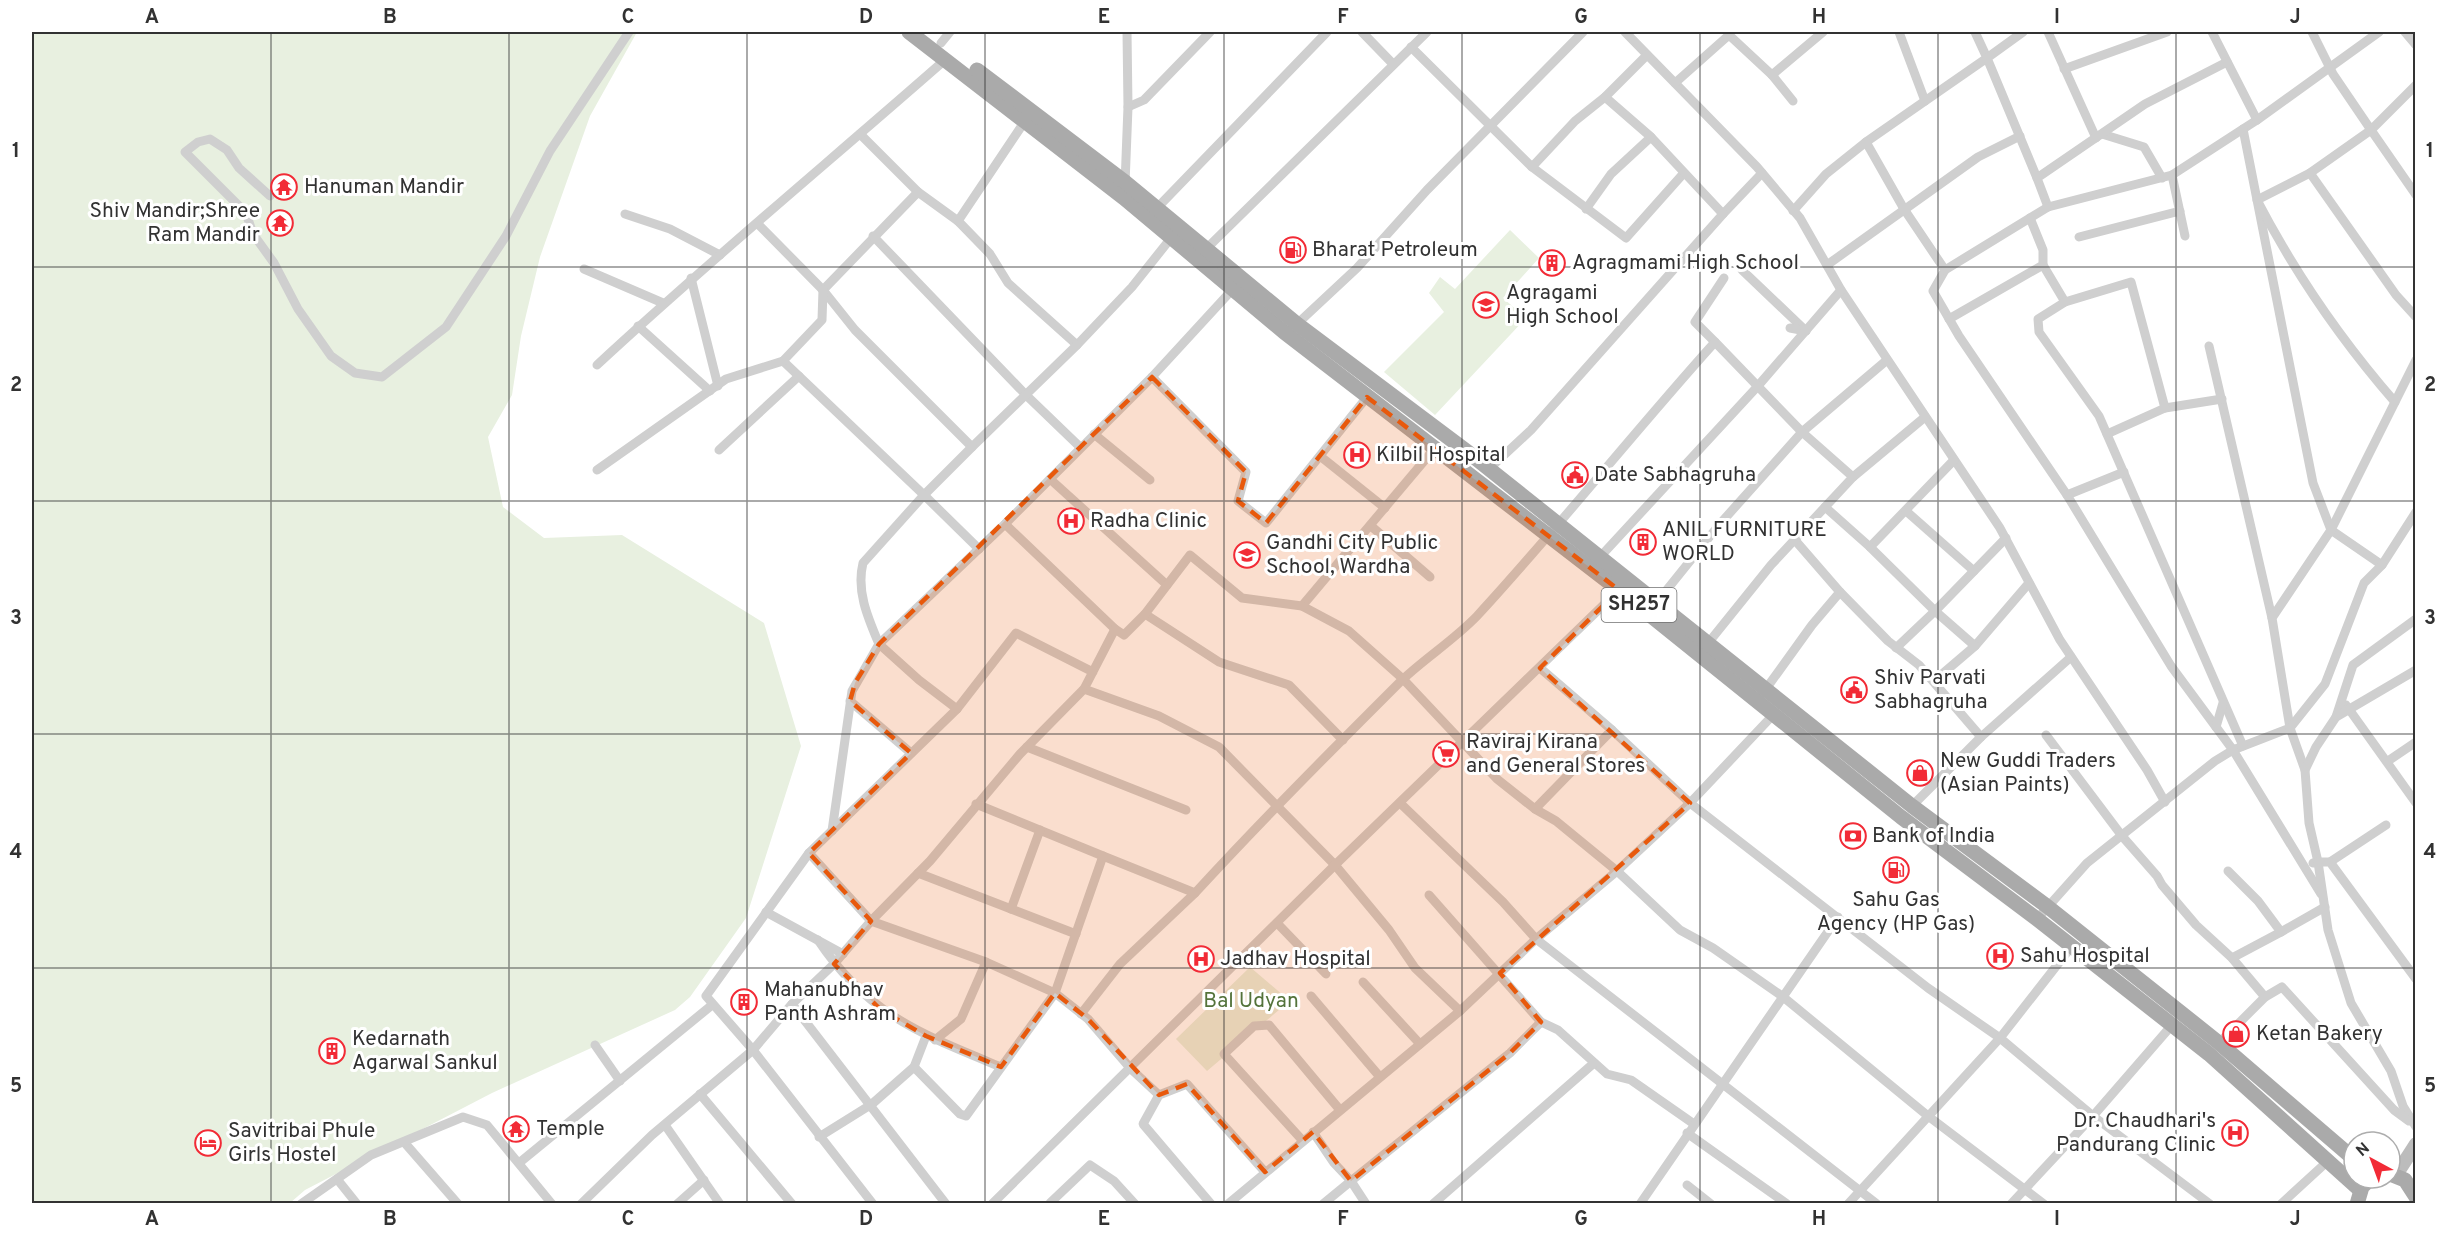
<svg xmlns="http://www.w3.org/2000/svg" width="2447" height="1235" font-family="Overpass,sans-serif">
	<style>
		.green { fill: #e8f0e0 }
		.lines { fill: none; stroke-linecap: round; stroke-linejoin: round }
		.street { stroke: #cfcfcf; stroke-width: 9 }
		.secondary { stroke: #bcbcbc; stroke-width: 14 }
		.primary { stroke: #aaa; stroke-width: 15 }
		.marked { fill: #e8590c; fill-opacity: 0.2; stroke: #e8590c; stroke-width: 4.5; stroke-dasharray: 12 8; stroke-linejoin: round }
		.grid { fill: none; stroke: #323232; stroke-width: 1.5; stroke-opacity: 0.55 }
		.labels { text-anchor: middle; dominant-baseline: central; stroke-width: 6; stroke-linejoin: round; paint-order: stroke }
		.shield { fill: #fff; stroke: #707070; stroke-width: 1.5 }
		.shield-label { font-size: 20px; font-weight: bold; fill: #323232 }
		.poi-label { font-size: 21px; fill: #323232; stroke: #fff; text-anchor: start }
		.park-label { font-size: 21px; fill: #54733b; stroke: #fff }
		.neatline { fill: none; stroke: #323232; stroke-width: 2 }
		.grid-label { font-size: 20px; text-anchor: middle; font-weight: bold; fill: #323232 }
	</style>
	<rect width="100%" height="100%" fill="#fff"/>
	<g class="green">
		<path d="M 32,32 L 637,32 L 590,116 L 540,257 L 521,336 L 512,395 L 488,437 L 503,507 L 544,538 L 622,535 L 764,623 L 801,746 L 746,918 L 690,997 L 675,1010 L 492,1093 L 305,1190 L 290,1203 L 32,1203 Z"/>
		<path d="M 1510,230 L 1539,258 L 1503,298 L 1526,318 L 1435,415 L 1384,372 L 1444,312 L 1429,293 L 1440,277 L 1455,289 Z"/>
		<path d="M 1250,967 L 1284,996 L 1286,1004 L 1207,1071 L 1176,1039 Z"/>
	</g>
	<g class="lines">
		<g class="street">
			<path d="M 1362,32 L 1393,64"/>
			<path d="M 1625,32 L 1757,167 L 1800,218 L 1841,290 L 2000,528 L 2060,640 L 2147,770 L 2165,802"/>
			<path d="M 1899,32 L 1925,101 L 1987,58 L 1975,32"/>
			<path d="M 2023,32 L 1987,58 L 2037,178"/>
			<path d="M 2048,32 L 2096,138"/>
			<path d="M 2212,32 L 2257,120 L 2243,129 L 2313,483 L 2331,530 L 2382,565 L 2416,512"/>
			<path d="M 2312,32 L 2333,74 L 2371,130 L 2416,85"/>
			<path d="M 2405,32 L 2416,45"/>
			<path d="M 941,43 L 950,32"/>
			<path d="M 1411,47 L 1532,167 L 1626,238 L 1683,174"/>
			<path d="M 2064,69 L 2167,32"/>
			<path d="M 1772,75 L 1823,32"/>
			<path d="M 1675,83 L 1729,35 L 1772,75 L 1793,101"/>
			<path d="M 1925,101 L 1866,142 L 1904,209 L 1945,270 L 1933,291 L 1959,336 L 2067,495 L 2171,666 L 2233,750 L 2290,728 L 2305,770"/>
			<path d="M 1128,107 L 1144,100 L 1210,32"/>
			<path d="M 2257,120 L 2379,32"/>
			<path d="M 860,134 L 918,192"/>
			<path d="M 2102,134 L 2144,147 L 2162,178"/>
			<path d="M 1532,167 L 1575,121 L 1605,97 L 1647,55"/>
			<path d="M 2310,173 L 2396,295 L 2416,317"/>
			<path d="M 1125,184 L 1128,107 L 1127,32"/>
			<path d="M 270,196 L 239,168 L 227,150 L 210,139 L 198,142 L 185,152 L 246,213 L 253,234 L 274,263 L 298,309 L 331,356 L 355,373 L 382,377 L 446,327 L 506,236 L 550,151 L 629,32"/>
			<path d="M 2048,207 L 2037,178 L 2145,104 L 2227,62"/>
			<path d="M 1157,208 L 1327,32"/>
			<path d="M 1586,209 L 1611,174 L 1651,137"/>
			<path d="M 1793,211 L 1826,174 L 1866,142"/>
			<path d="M 625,214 L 670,229 L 720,255"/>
			<path d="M 1723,214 L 1762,173"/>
			<path d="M 958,221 L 990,254 L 1008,283 L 1077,345 L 1132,287 L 1171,238"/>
			<path d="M 758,224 L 823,290 L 918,192 L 958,221 L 1025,121"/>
			<path d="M 873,236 L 1026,395 L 1080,447"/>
			<path d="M 2185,236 L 2172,175 L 2243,129"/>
			<path d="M 2079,237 L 2180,211"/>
			<path d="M 1207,248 L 1427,32"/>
			<path d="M 1827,265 L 1978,157 L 2020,136"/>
			<path d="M 2043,265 L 2065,302"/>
			<path d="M 584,269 L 663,303"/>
			<path d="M 1742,270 L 1806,331"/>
			<path d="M 1945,270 L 2048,207 L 2172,175"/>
			<path d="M 691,278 L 718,386"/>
			<path d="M 823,290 L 855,330 L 972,447 L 1077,345"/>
			<path d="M 823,290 L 822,320 L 783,361 L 924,495 L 972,447"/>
			<path d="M 1949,319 L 2043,265 L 2043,250 L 2030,218"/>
			<path d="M 1297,324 L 1357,268 L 1427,190 L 1583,32"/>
			<path d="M 638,326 L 710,391"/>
			<path d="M 1790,328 L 1806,331"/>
			<path d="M 1715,342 L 1695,322 L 1724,278"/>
			<path d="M 2209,346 L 2272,618"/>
			<path d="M 597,365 C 710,260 830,161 946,59"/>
			<path d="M 1152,377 L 1246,472 L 1238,501 L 1266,523 L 1367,397"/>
			<path d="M 2222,399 L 2165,408 L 2131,282 L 2065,302 L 2038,319 L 2039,332 L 2099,416 L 2243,746"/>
			<path d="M 2395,402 C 2341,340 2295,273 2257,200 L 2310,173 L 2371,130 L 2416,195"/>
			<path d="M 1094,434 L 1150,480"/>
			<path d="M 2107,434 L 2165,408"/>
			<path d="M 719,450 L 799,376"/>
			<path d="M 1320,456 L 1385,508"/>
			<path d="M 1954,460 L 1870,547 L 1935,611 L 2006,538"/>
			<path d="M 1489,469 L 1531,430 L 1723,214 L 1651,137 L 1605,97"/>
			<path d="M 597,470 L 726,379 L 783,361"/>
			<path d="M 1853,477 L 1925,417"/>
			<path d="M 1050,479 L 1167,585"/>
			<path d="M 2067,495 L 2124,472"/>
			<path d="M 1825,507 L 1870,547"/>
			<path d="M 1906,511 L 1974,571"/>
			<path d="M 1005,524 L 1115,629"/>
			<path d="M 1371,526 L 1430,577"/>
			<path d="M 1600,557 L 1757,387 L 1841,290"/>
			<path d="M 1840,592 L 1888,641 L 1919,665 L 1981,737"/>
			<path d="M 1657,602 L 1719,525 L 1802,432 L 1887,360"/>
			<path d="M 1302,606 L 1435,448"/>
			<path d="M 1145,614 L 1219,662 L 1289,685 L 1343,740"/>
			<path d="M 1896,648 L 1935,611 L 1975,646 L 2029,583"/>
			<path d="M 1540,668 L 1612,730 L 1690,803 L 1928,988 L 2000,1038 L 2093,1116 L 2210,1204"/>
			<path d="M 1093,672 L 1016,633 L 957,709 L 809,853 L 871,921 L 930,861 L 1020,754 L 1084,689 L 1115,629 L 1124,635 L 1145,614 L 1190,555 L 1242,598 L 1302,606 L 1349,631 L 1403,679 L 1497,779 L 1535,809 L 1612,730"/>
			<path d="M 1934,681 L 1975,646"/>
			<path d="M 1084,689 L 1159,716 L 1219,747 L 1335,865 L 1389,930 L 1415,968 L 1460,1011"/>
			<path d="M 1763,693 L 1812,625 L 1840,592 L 1794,539"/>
			<path d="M 850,701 L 911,753"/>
			<path d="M 2346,705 L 2416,803"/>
			<path d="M 957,709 L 919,680 L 879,644 L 1005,524 L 1152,377 L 1232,290"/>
			<path d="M 2336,717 L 2353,665 L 2416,619"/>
			<path d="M 2216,727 L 2223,703"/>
			<path d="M 2290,728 L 2272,618 L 2331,530 L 2416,360"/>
			<path d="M 2290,728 L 2325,684 L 2364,583 L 2382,565"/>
			<path d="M 2046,735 L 2122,836 L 2157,876 L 2162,885 L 2196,925 L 2232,958 L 2265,997"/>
			<path d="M 1027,747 L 1186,810"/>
			<path d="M 2388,761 L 2416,742"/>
			<path d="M 1400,803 L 1503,902 L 1536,939 L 1877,1204"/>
			<path d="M 976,804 L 1103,856"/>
			<path d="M 1912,806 L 1981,737 L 2071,657"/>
			<path d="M 1535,809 L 1556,821 L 1617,871 L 1680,930 L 1713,948 L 1782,996 L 1928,1116 L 2044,1204"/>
			<path d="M 832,831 L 852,691 L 879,644 C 868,618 856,591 863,563 L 924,495 L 979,549"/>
			<path d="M 809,853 L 706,996 L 753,1050 L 873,1204"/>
			<path d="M 2330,862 L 2386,825"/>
			<path d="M 2313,863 L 2318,862 L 2309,823 L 2305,770 L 2316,747 L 2336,717 L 2416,670"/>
			<path d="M 2228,871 L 2258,901 L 2281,932 L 2325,907"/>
			<path d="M 918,873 L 1076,934"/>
			<path d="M 1429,895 L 1541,1022 L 1558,1030 L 1607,1074 L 1631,1080 L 1694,1124"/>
			<path d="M 1011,909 L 1040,830"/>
			<path d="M 766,912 L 843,954"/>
			<path d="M 2037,919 L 2087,863 L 2215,761 L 2233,750 L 2321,894"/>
			<path d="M 1277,923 L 1326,974"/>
			<path d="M 818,940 C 868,1015 921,1034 1001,1067"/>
			<path d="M 2232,958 L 2281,932"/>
			<path d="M 2416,979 L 2330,862 L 2318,862 L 2328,930 L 2351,1003 L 2391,1071 L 2403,1106 L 2416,1127"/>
			<path d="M 1363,982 L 1420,1044"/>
			<path d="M 1311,996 L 1380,1077"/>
			<path d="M 792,1004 L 946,1204"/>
			<path d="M 1081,1014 L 1120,964 L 1195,893"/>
			<path d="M 935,1040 L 961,1019 L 986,962"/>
			<path d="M 2219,1043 L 2265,997 L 2282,987 L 2394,1110 L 2409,1121"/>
			<path d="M 595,1045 L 620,1081"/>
			<path d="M 914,1067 L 960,1114 L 966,1116 L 1055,993 L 1088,1019 L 1131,1069 L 1159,1095"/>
			<path d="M 700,1094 L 792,1204"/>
			<path d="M 665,1125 L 720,1204"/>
			<path d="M 1313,1132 L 1334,1163 L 1351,1181 L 1510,1053 L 1541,1022"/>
			<path d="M 1687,1133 L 1787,1204"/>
			<path d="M 819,1137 L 872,1104 L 914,1067 L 926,1036"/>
			<path d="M 1303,1141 L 1224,1054 L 1254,1026 L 1269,1025 L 1340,1110"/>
			<path d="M 404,1142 L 458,1204"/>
			<path d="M 519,1163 L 712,1005"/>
			<path d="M 337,1179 L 357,1204"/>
			<path d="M 1687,1185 L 1711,1204"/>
			<path d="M 1050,1203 L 1090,1165 L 1114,1181 L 1135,1204"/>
			<path d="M 301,1204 L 371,1155 L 463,1117 L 487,1125 L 552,1204"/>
			<path d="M 581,1204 L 652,1135 L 753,1050 L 792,1004 L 834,964 L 871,921 L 986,962 L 1055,993 L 1103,856 L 1195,893 C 1262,820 1331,751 1401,681 C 1425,658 1454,640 1477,616 C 1559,527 1634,432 1715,342 L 1802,432 L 1853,477 L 1771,565 L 1709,642"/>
			<path d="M 677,1204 L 704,1180"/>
			<path d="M 992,1204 L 1335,865 L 1619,590"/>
			<path d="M 1211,1204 L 1143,1124 L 1159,1095 L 1187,1084 L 1265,1172"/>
			<path d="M 1228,1204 L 1460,1011 L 1536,939 L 1617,871 L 1690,803 L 1774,714"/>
			<path d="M 1323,1204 L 1351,1181 L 1366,1204"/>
			<path d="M 1433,1204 L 1594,1063"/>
			<path d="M 1640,1204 L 1838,917"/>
			<path d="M 1848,1204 L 2000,1038 L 2072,946"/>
			<path d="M 2011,1204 L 2093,1116 L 2172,1025"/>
			<path d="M 2281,1204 L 2329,1160"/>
		</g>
		<path class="secondary" d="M 2396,1175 L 2416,1144"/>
		<g class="primary">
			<path d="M 909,32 L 1124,198 L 1284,332 L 1619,590 L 1901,817 L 2037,919 L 2209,1054 L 2360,1190"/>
			<path d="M 977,70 L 1125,182 L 1297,324 L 1469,453 L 1912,806 L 2048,907 L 2219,1043 L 2354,1159"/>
			<path d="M 2390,1174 L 2405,1180 L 2416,1197"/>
			<path d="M 2357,1204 L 2362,1187 L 2371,1178"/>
		</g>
	</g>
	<path class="marked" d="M 1152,377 L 1246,472 L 1238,501 L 1266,523 L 1367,397 L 1619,590 L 1540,668 L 1690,803 L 1500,973 L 1541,1022 L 1510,1053 L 1351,1181 L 1313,1132 L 1265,1172 L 1187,1084 L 1159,1095 L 1088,1019 L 1055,993 L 1001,1067 L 926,1036 L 881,1010 L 834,964 L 871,921 L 809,853 L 911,753 L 850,701 L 855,683 L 879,644 Z"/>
	<path class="grid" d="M 271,32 L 271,1204M 509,32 L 509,1204M 747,32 L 747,1204M 985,32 L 985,1204M 1224,32 L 1224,1204M 1462,32 L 1462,1204M 1700,32 L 1700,1204M 1938,32 L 1938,1204M 2176,32 L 2176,1204M 32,267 L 2416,267M 32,501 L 2416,501M 32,734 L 2416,734M 32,968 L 2416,968"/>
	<defs>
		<g id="temple-ring" transform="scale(1.35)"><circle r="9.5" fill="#fff" stroke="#f22b36" stroke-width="1.5"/><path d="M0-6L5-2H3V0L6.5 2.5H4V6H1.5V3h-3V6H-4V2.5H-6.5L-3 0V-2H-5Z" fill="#f22b36"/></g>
		<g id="fuel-ring" transform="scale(1.35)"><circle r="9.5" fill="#fff" stroke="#f22b36" stroke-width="1.5"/><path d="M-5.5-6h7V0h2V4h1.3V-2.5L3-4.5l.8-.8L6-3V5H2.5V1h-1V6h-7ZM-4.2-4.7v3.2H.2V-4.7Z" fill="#f22b36"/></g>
		<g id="building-ring" transform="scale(1.35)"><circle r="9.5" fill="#fff" stroke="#f22b36" stroke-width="1.5"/><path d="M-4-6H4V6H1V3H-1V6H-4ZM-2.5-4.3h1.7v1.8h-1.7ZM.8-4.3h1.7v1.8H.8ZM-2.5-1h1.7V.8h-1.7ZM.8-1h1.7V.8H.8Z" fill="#f22b36"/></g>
		<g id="school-ring" transform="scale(1.35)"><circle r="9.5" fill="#fff" stroke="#f22b36" stroke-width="1.5"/><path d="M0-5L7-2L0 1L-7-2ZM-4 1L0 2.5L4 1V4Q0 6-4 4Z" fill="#f22b36"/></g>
		<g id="hospital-ring" transform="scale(1.35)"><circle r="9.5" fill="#fff" stroke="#f22b36" stroke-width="1.5"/><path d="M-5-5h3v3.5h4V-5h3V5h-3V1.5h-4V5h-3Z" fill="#f22b36"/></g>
		<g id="civic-ring" transform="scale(1.35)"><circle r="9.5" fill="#fff" stroke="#f22b36" stroke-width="1.5"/><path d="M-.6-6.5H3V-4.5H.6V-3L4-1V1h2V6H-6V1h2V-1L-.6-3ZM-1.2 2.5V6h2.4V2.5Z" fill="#f22b36"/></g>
		<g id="supermarket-ring" transform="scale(1.35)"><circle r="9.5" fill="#fff" stroke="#f22b36" stroke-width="1.5"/><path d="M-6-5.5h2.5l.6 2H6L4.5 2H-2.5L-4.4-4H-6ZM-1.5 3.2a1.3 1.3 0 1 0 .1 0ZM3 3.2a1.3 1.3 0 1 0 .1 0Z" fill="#f22b36"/></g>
		<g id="shop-ring" transform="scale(1.35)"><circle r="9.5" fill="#fff" stroke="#f22b36" stroke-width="1.5"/><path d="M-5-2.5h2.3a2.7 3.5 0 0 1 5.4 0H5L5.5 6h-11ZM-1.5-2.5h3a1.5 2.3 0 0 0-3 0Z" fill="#f22b36"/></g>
		<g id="bank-ring" transform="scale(1.35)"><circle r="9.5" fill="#fff" stroke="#f22b36" stroke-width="1.5"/><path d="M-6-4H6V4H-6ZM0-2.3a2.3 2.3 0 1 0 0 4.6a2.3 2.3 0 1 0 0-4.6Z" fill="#f22b36"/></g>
		<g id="hotel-ring" transform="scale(1.35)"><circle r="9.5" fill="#fff" stroke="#f22b36" stroke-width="1.5"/><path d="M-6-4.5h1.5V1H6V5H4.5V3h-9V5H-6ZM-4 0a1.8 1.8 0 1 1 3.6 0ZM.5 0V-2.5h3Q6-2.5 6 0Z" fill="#f22b36"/></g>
	</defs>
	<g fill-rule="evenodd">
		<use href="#temple-ring" x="284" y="187"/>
		<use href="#temple-ring" x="280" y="223"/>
		<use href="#fuel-ring" x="1293" y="250"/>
		<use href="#building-ring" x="1552" y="263"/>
		<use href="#school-ring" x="1486" y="305"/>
		<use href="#hospital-ring" x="1357" y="455"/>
		<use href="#civic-ring" x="1575" y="475"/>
		<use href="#hospital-ring" x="1071" y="521"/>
		<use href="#building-ring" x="1643" y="542"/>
		<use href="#school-ring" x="1247" y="555"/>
		<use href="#civic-ring" x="1854" y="690"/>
		<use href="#supermarket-ring" x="1446" y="754"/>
		<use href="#shop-ring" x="1920" y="773"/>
		<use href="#bank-ring" x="1853" y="836"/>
		<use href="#fuel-ring" x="1896" y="870"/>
		<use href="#hospital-ring" x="2000" y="956"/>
		<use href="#hospital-ring" x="1201" y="959"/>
		<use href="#building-ring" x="744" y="1002"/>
		<use href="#shop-ring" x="2236" y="1034"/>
		<use href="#building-ring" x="332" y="1051"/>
		<use href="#temple-ring" x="516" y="1129"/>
		<use href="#hospital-ring" x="2235" y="1133"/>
		<use href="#hotel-ring" x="208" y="1143"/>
	</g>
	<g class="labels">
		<rect class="shield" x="1601.5" y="588" width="75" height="34" rx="4.5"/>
		<g class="shield-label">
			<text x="1639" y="605">SH257</text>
		</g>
		<g class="poi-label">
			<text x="304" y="187">Hanuman Mandir</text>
			<text x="260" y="211" text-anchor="end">Shiv Mandir;Shree<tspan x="260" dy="24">Ram Mandir</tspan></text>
			<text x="1312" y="250">Bharat Petroleum</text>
			<text x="1572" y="263">Agragmami High School</text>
			<text x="1506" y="293">Agragami<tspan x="1506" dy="24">High School</tspan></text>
			<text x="1376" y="455">Kilbil Hospital</text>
			<text x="1594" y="475">Date Sabhagruha</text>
			<text x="1090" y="521">Radha Clinic</text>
			<text x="1662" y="530">ANIL FURNITURE<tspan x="1662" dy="24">WORLD</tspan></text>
			<text x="1266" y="543">Gandhi City Public<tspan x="1266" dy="24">School, Wardha</tspan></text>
			<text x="1874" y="678">Shiv Parvati<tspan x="1874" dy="24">Sabhagruha</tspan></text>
			<text x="1466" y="742">Raviraj Kirana<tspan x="1466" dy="24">and General Stores</tspan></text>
			<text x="1940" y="761">New Guddi Traders<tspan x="1940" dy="24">(Asian Paints)</tspan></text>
			<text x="1872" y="836">Bank of India</text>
			<text x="1896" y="900" text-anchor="middle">Sahu Gas<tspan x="1896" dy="24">Agency (HP Gas)</tspan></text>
			<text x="2020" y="956">Sahu Hospital</text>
			<text x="1220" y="959">Jadhav Hospital</text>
			<text x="764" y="990">Mahanubhav<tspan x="764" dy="24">Panth Ashram</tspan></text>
			<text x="2256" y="1034">Ketan Bakery</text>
			<text x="352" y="1039">Kedarnath<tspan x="352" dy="24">Agarwal Sankul</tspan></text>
			<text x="2216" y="1121" text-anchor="end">Dr. Chaudhari's<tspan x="2216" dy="24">Pandurang Clinic</tspan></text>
			<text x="536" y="1129">Temple</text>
			<text x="228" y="1131">Savitribai Phule<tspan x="228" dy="24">Girls Hostel</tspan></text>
		</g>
		<g class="park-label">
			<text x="1251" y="1001">Bal Udyan</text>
		</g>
	</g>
	<rect width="2447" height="1235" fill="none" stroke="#ffffff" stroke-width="66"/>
	<g transform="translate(2372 1160) rotate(319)"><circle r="28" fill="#ffffff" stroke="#adadad" stroke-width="1.5"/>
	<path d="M0-4.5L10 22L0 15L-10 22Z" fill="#f22b36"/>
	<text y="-9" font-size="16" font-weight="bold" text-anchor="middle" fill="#323232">N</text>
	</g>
	<rect x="33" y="33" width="2381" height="1169" class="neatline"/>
	<g class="grid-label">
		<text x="152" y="23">A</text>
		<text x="390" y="23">B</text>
		<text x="628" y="23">C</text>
		<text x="866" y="23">D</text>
		<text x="1104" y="23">E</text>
		<text x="1343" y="23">F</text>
		<text x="1581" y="23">G</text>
		<text x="1819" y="23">H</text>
		<text x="2057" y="23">I</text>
		<text x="2295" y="23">J</text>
		<text x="16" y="157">1</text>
		<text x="2430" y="157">1</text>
		<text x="16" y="391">2</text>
		<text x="2430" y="391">2</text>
		<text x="16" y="624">3</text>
		<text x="2430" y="624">3</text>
		<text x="16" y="858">4</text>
		<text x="2430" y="858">4</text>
		<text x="16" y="1092">5</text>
		<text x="2430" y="1092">5</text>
		<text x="152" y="1225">A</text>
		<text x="390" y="1225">B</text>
		<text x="628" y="1225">C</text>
		<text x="866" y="1225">D</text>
		<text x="1104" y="1225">E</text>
		<text x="1343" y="1225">F</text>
		<text x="1581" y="1225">G</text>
		<text x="1819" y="1225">H</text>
		<text x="2057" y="1225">I</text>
		<text x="2295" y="1225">J</text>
	</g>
</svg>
